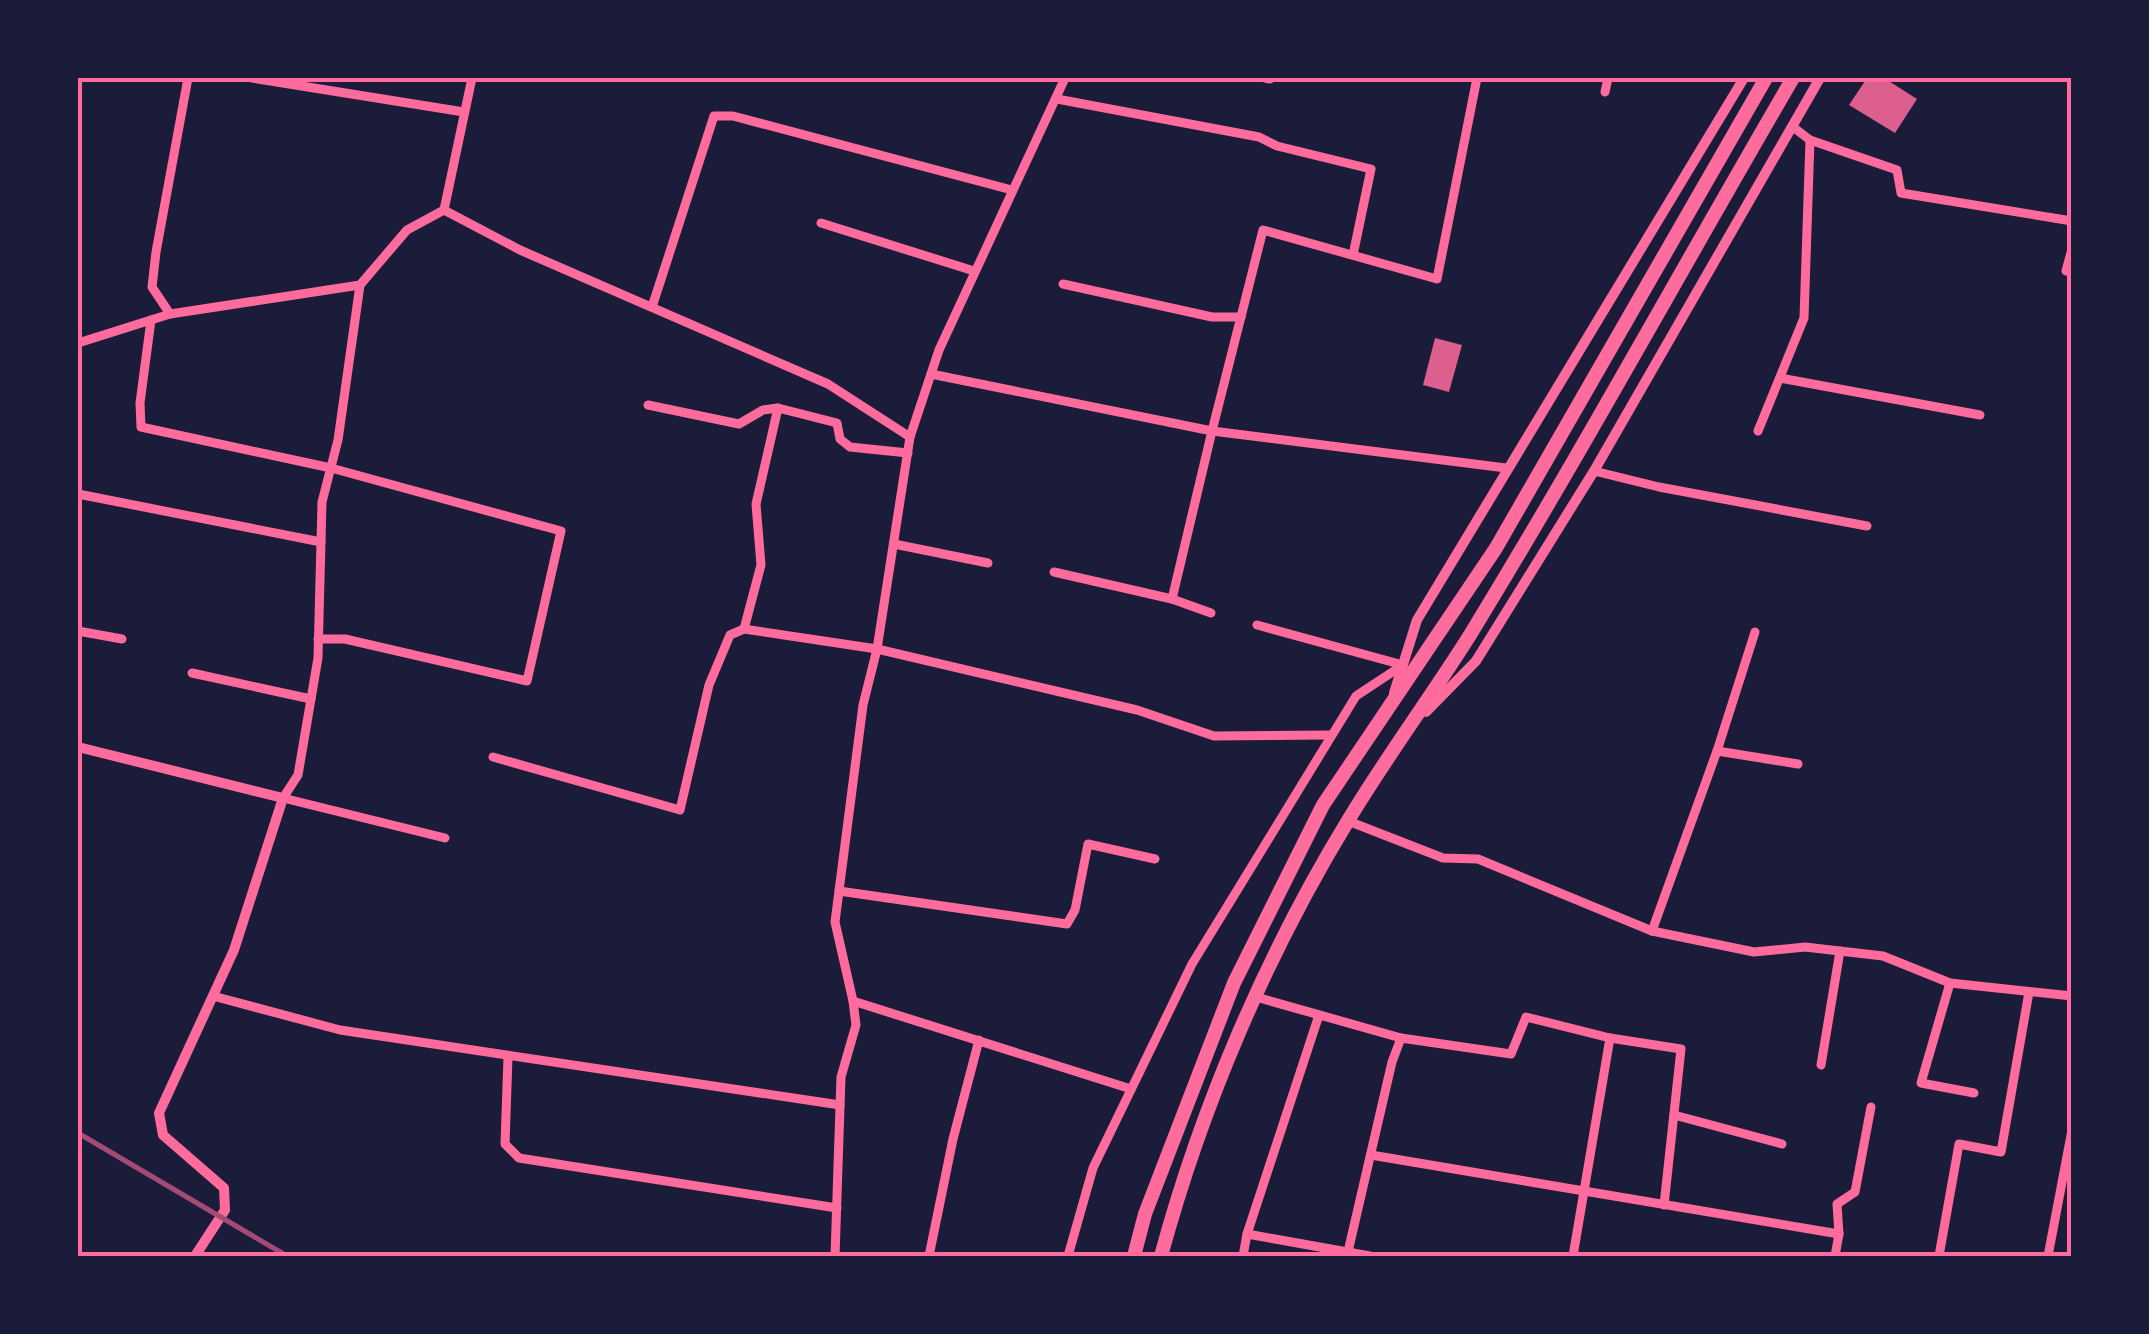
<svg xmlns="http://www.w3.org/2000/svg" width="2149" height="1334" font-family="'Asap Condensed',sans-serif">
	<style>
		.building { fill: #dd5f8e }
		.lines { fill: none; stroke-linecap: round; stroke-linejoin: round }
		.minor { stroke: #ff6b9d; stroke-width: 9 }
		.tertiary { stroke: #ff6b9d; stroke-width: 10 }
		.trunk { stroke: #ff6b9d; stroke-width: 14 }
		.rail { stroke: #a44b75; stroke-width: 5 }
		.neatline { fill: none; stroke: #ff6b9d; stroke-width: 4 }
	</style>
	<rect width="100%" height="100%" fill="#1b1b3a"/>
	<g class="building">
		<path d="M 1867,78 L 1884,78 L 1917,99 L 1895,133 L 1849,105 Z"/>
		<path d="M 1435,338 L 1462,345 L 1449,392 L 1423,385 Z"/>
	</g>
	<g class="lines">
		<g class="minor">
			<path d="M 252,78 L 464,112"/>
			<path d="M 1065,78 L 939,350 L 910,437 L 877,649 L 863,705 L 835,922 L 853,1001 L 1131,1089"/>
			<path d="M 1265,78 L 1270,79"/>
			<path d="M 1477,78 L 1437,279 L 1263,230 L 1212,431 L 1506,468"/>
			<path d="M 1605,92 L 1608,78"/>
			<path d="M 1057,99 L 1259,137 L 1277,146 L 1371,169 L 1353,255"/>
			<path d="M 1793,127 L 1810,140 L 1897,170 L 1901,193 L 2072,221"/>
			<path d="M 444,210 L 520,250 L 828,384 L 910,437"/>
			<path d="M 821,223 L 974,271"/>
			<path d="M 2072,249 L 2066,271 L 2072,272"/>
			<path d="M 1063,284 L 1212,317 L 1241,317"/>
			<path d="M 360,285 L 338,440 L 322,502 L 318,658 L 298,775 L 283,798 L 445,838"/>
			<path d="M 652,307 L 714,116 L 733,116 L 1012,190"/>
			<path d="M 170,314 L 152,287 L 156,252 L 188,78"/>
			<path d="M 151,320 L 140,403 L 141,427 L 331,468 L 561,531 L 527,681 L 345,639 L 318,639"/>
			<path d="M 78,343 L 170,314 L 360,285 L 407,230 L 444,210 L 472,78"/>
			<path d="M 931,374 L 1212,431 L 1172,599"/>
			<path d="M 1780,378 L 1980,415"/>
			<path d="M 648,405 L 739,424 L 763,410 L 778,408"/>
			<path d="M 1758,431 L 1804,318 L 1810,140"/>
			<path d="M 1594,471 L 1659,487 L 1867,526"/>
			<path d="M 78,494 L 321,542"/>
			<path d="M 894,544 L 988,563"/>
			<path d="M 1054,572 L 1172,599 L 1211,613"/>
			<path d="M 1257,625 L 1403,665"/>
			<path d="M 744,629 L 761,565 L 756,504 L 778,408 L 837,423 L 840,439 L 850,447 L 908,453"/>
			<path d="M 78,631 L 122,639"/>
			<path d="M 192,673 L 311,699"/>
			<path d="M 1717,751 L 1798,764"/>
			<path d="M 493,757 L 680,810 L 709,685 L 730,635 L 744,629 L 877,649 L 1137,710 L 1214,736 L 1329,735"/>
			<path d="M 1348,821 L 1443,858 L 1478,859 L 1652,931 L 1754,952 L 1805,947 L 1883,956 L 1950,983 L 2072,996"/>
			<path d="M 839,891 L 1067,924 L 1075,910 L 1088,844 L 1155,859"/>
			<path d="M 1652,931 L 1717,751 L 1755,632"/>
			<path d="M 1950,983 L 1921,1083 L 1974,1093"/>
			<path d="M 213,996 L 340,1030 L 840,1105"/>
			<path d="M 1256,997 L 1401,1038"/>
			<path d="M 1610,1038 L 1681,1049 L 1664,1205"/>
			<path d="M 508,1057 L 505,1144 L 519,1158 L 837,1208"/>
			<path d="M 1821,1065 L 1840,951"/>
			<path d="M 1674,1115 L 1782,1144"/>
			<path d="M 1371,1155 L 1839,1234 L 1835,1256"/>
			<path d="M 1247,1234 L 1370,1256"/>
			<path d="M 1839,1234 L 1837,1204 L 1855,1192 L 1871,1107"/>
			<path d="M 835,1256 L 841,1077 L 856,1025 L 853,1001"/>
			<path d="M 929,1256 L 953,1139 L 979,1040"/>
			<path d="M 1068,1256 L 1093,1168 L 1192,964 L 1356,696 L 1403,665"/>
			<path d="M 1243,1256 L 1247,1234 L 1319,1015"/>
			<path d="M 1347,1256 L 1392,1062 L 1401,1038 L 1511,1054 L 1526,1017 L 1610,1038 L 1573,1256"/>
			<path d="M 1939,1256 L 1959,1144 L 2001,1152 L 2029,992"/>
			<path d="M 2048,1256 L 2072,1130"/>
		</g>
		<g class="tertiary">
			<path d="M 1394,693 L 1417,620 L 1744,78"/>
			<path d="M 1426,712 L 1476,661 L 1594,471 L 1820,78"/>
			<path d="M 78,747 L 283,798 L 234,950 L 159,1113 L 163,1135 L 224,1188 L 225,1210 L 195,1256"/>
		</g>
		<g class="trunk">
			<path d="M 1134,1256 L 1145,1214 L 1234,983 L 1323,805 L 1496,548 L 1766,78"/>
			<path d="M 1161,1256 C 1202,1105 1267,953 1349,819 C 1387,756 1431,697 1470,635 C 1582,452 1685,263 1793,78"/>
		</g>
		<path class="rail" d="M 78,1133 L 287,1256"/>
	</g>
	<rect width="2149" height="1334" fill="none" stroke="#1b1b3a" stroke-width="160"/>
	<rect x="80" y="80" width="1989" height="1174" class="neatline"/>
</svg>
